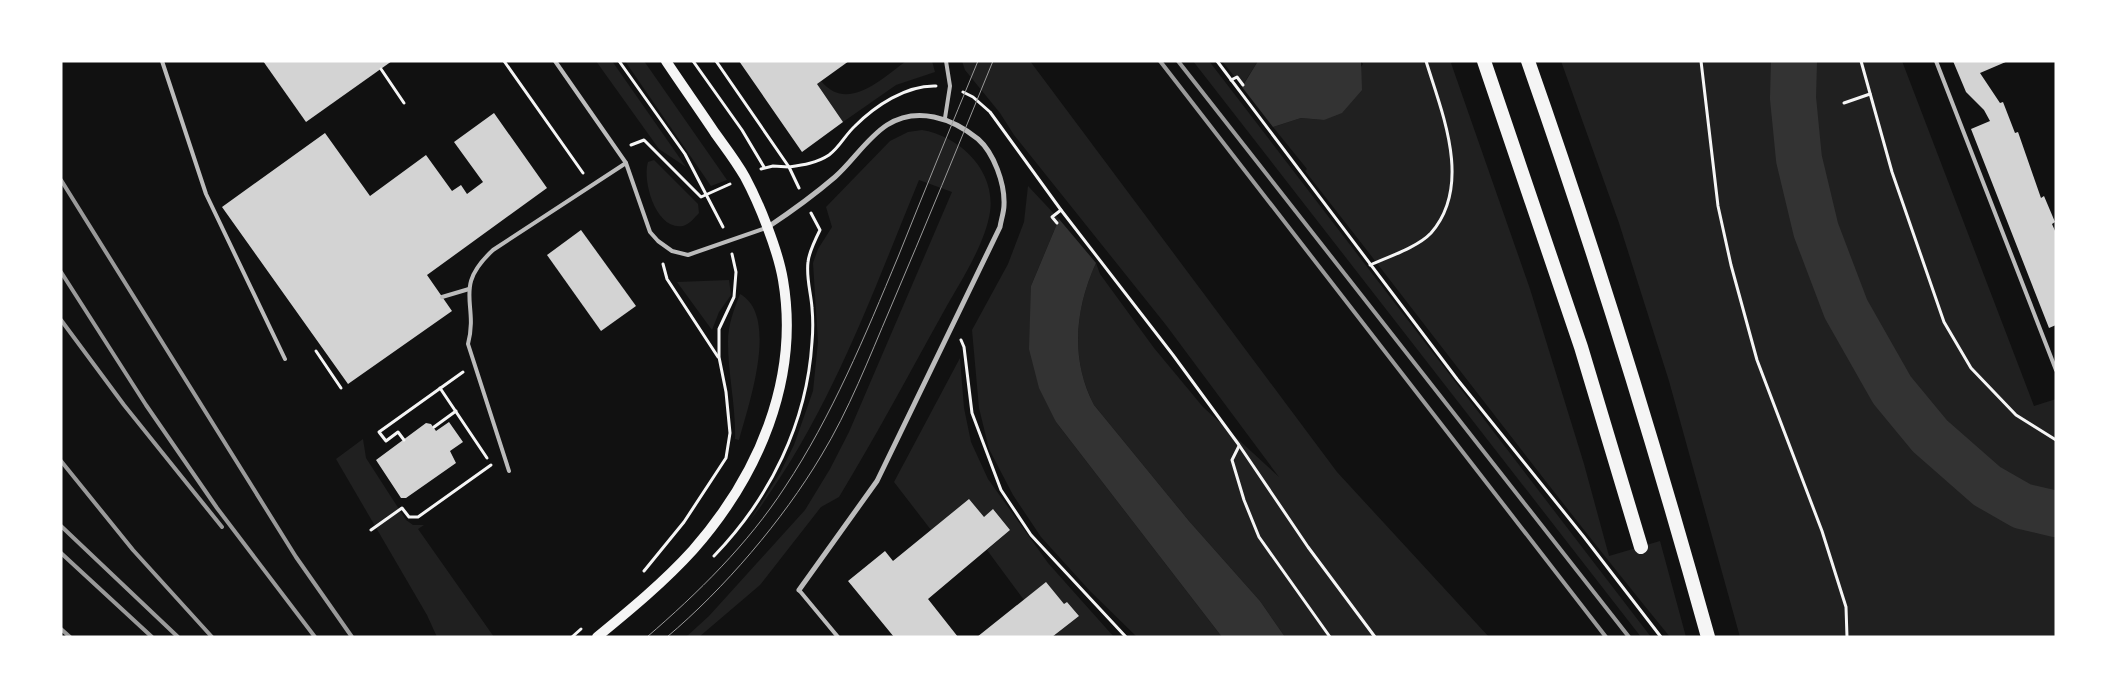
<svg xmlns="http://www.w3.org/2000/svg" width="2117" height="698" font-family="'Titillium Web',sans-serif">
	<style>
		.green { fill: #202020 }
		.water { fill: #333 }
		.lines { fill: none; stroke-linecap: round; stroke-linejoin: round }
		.river { stroke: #333; stroke-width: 46 }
		.building { fill: #d3d3d3 }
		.path { stroke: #f5f5f5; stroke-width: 3 }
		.service { stroke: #bcbcbc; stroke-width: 4 }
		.minor { stroke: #bcbcbc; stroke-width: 5 }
		.secondary { stroke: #f5f5f5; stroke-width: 10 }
		.trunk { stroke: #f5f5f5; stroke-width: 14 }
		.tram { stroke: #9a9a9a; stroke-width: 1 }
		.rail { stroke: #9a9a9a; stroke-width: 4 }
	</style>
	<rect width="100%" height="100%" fill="#111"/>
	<g class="green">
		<path d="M 596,61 L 612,61 L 686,167 L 659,149 Z"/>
		<path d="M 625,61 L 644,61 L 727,180 L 711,186 Z"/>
		<path d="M 906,61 L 932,61 L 935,72 L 896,85 L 843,122 L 817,84 L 821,81 C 847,113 882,79 906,61 Z"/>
		<path d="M 962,61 L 1030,61 L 1337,472 L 1489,637 L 1285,637 L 1260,601 L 1189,521 L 1094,405 C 1070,359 1075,309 1096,263 L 1100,274 L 1154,348 L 1203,407 L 1279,477 L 1166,325 L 1014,135 L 1000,113 L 965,70 Z"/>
		<path d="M 1193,61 L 1209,61 L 1651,637 L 1641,637 Z"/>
		<path d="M 1222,61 L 1258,61 L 1242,86 Z"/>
		<path d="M 1361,61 L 1454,61 L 1451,63 L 1530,289 L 1584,464 L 1609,556 L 1660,541 L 1686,637 L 1670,637 C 1545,484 1427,326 1305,171 L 1307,169 L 1273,127 L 1301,118 L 1324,120 L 1363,64 Z"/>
		<path d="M 1561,61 L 1902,61 L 2034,406 L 2056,399 L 2056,637 L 1740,637 L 1669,381 L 1619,223 Z"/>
		<path d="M 922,130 C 960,136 996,171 990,212 C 985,245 960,282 944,311 C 909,374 876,436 839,497 L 821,507 L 760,585 L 699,637 L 686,637 L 709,616 L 805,510 L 830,469 L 849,432 L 952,192 L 919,180 C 870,299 828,419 749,522 L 780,473 L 794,445 L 813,391 L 818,342 L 813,263 L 818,249 L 832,227 L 826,207 L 890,141 L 908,132 Z"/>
		<path d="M 654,160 L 698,204 L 699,213 C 694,218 690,224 683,226 C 656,231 642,181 648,162 Z"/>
		<path d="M 1028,186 L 1059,219 L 1031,286 L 1056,422 L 1222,637 L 1137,637 L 1090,591 L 1041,537 L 1013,495 L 989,449 L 979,408 L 972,330 L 1008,264 L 1024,222 Z"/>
		<path d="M 729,280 L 731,295 L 719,312 L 712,330 L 677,282 Z"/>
		<path d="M 740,294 C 780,316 748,406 739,440 L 735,439 C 736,406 728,375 728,342 C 728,325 734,309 740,294 Z"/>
		<path d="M 960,358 L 964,408 L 971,442 L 988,479 L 1048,563 L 1114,637 L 1058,637 L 1056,634 L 1079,616 L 1067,602 L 1064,604 L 1024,600 L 987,550 L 1010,530 L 994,510 L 984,517 L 931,530 L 894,482 Z"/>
		<path d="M 363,439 L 366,458 L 406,520 L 413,525 L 424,525 L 418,529 L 494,637 L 437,637 L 427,615 L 336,459 Z"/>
	</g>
	<g class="water">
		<path d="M 1258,61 L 1361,61 L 1362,90 L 1342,113 L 1324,120 L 1301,118 L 1273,127 L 1242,87 Z"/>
		<path d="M 1059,219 L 1096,263 C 1075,309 1070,359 1094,405 L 1189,521 L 1260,601 L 1285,637 L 1222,637 L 1056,422 L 1039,388 L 1029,349 L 1031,286 Z"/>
	</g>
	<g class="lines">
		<path class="river" d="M 1794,61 L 1793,98 L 1799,159 L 1816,230 L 1846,309 L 1892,390 L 1930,436 L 1987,486 L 2022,506 L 2056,514"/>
	</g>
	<g class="building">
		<path d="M 263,61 L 392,61 L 306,122 Z"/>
		<path d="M 739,61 L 849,61 L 817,84 L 843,122 L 802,152 Z"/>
		<path d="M 1953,61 L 2008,61 L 1980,73 L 2000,103 L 2003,102 L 2015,133 L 2018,132 L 2041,198 L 2044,196 L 2055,222 L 2052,224 L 2056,233 L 2056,325 L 2049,328 L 1971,129 L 1990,121 L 1984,110 L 1966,92 Z"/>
		<path d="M 494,113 L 547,188 L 427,275 L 452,311 L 348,384 L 222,207 L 325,133 L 370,196 L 426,155 L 452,191 L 461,185 L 467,194 L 483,182 L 454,142 Z"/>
		<path d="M 581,230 L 636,306 L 601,331 L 547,255 Z"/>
		<path d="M 449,422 L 463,442 L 450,451 L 456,463 L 406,498 L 401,498 L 376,460 L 426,423 L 431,424 L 436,431 Z"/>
		<path d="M 969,499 L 984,517 L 993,509 L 1010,530 L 928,599 L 958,637 L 894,637 L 848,581 L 885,551 L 893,561 Z"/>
		<path d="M 1046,582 L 1064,604 L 1067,602 L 1079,616 L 1052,637 L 977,637 Z"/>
	</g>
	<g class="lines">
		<g class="path">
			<path d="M 504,61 L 583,173"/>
			<path d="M 619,61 L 685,154 L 723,227"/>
			<path d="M 693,61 L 742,130 L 764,167"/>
			<path d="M 716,61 L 789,167 C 803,165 817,163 829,155 C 840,147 845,135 855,126 C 875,106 906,85 936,86"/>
			<path d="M 1217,61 L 1457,379 L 1584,537 L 1661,637"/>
			<path d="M 1701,61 L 1718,206 L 1731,265 L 1757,360 L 1822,531 L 1846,607 L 1847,637"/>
			<path d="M 1861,61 L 1892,172 L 1944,322 L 1971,368 L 2016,415 L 2056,440"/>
			<path d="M 381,69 L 404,103"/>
			<path d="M 1231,80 L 1237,77 L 1243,85"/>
			<path d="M 963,92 L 973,97 L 990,112 L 1061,210 L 1173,355 L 1239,445 L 1308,547 L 1375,637"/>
			<path d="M 1844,103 L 1870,94"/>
			<path d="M 631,145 L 644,140 L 701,197 L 730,184"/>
			<path d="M 761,169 L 773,166 L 789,167 L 799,188"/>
			<path d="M 1057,223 L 1052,217 L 1061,210"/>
			<path d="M 663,264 L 667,279 L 718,357"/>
			<path d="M 1370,265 C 1388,257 1418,247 1431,233 C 1473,185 1442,113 1426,61"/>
			<path d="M 961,340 L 964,347 L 972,413 L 1001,490 L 1031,535 L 1126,637"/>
			<path d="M 316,351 L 341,388"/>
			<path d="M 440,388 L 487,458"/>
			<path d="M 434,427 L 456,411"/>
			<path d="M 404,440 L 398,432 L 386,441 L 379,432 L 463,372"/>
			<path d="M 1239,446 L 1232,460 L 1244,500 L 1259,537 L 1330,637"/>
			<path d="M 371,530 L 402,508 L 409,517 L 418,517 L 491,465"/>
			<path d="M 714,556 C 770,498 807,423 812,342 C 813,331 813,319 812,308 C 811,293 806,278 808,262 C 809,252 815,240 820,230 L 811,213"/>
			<path d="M 644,571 L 684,522 L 726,458 L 730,433 L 726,392 L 719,357 L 719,329 L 734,297 L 736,272 L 732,254"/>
			<path d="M 572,637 L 581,629"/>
		</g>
		<g class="service">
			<path d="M 162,61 L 206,194 L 285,359"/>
			<path d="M 555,61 L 626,163 L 650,232 L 658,241 L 672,251 L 688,255 L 766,228"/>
			<path d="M 1936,61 L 2056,370"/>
			<path d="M 945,118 L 950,86 L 946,61"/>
			<path d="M 442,297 L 469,289"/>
			<path d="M 509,471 L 468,344 C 479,302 452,288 493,250 L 626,163"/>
			<path d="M 799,590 L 838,637"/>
		</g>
		<path class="minor" d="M 768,227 C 792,211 814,195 835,177 C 853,161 867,138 887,125 C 917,106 952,118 978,139 C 994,153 1005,184 1004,205 C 1004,212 1001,220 1000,227 L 877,481 L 799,590"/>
		<path class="secondary" d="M 597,637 C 630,610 664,582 693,550 C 758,476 800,380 783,280 C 778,250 759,203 745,177 C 736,161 725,147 715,133 C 699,109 682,85 666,61"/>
		<g class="trunk">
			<path d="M 1484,61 L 1581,347 L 1641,547"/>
			<path d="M 1528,61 C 1595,251 1654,443 1708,637"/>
		</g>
		<g class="tram">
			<path d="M 647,637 C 698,593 748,544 785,487 C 832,416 865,336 898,257 C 924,192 951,126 978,61"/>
			<path d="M 667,637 C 724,589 783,520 821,456 C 849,410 869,358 890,309 C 925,227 959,144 993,61"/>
		</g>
		<g class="rail">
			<path d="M 1160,61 L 1606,637"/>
			<path d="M 1178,61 L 1629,637"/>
			<path d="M 61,180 L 296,557 L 352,637"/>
			<path d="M 61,272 L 146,405 L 217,508 L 315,637"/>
			<path d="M 61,320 L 124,405 L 222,527"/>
			<path d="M 61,461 L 133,550 L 212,637"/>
			<path d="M 61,526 L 178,637"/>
			<path d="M 61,553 L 152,637"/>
			<path d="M 61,629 L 70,637"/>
		</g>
	</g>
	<rect width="2117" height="698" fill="none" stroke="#ffffff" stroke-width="125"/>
</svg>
